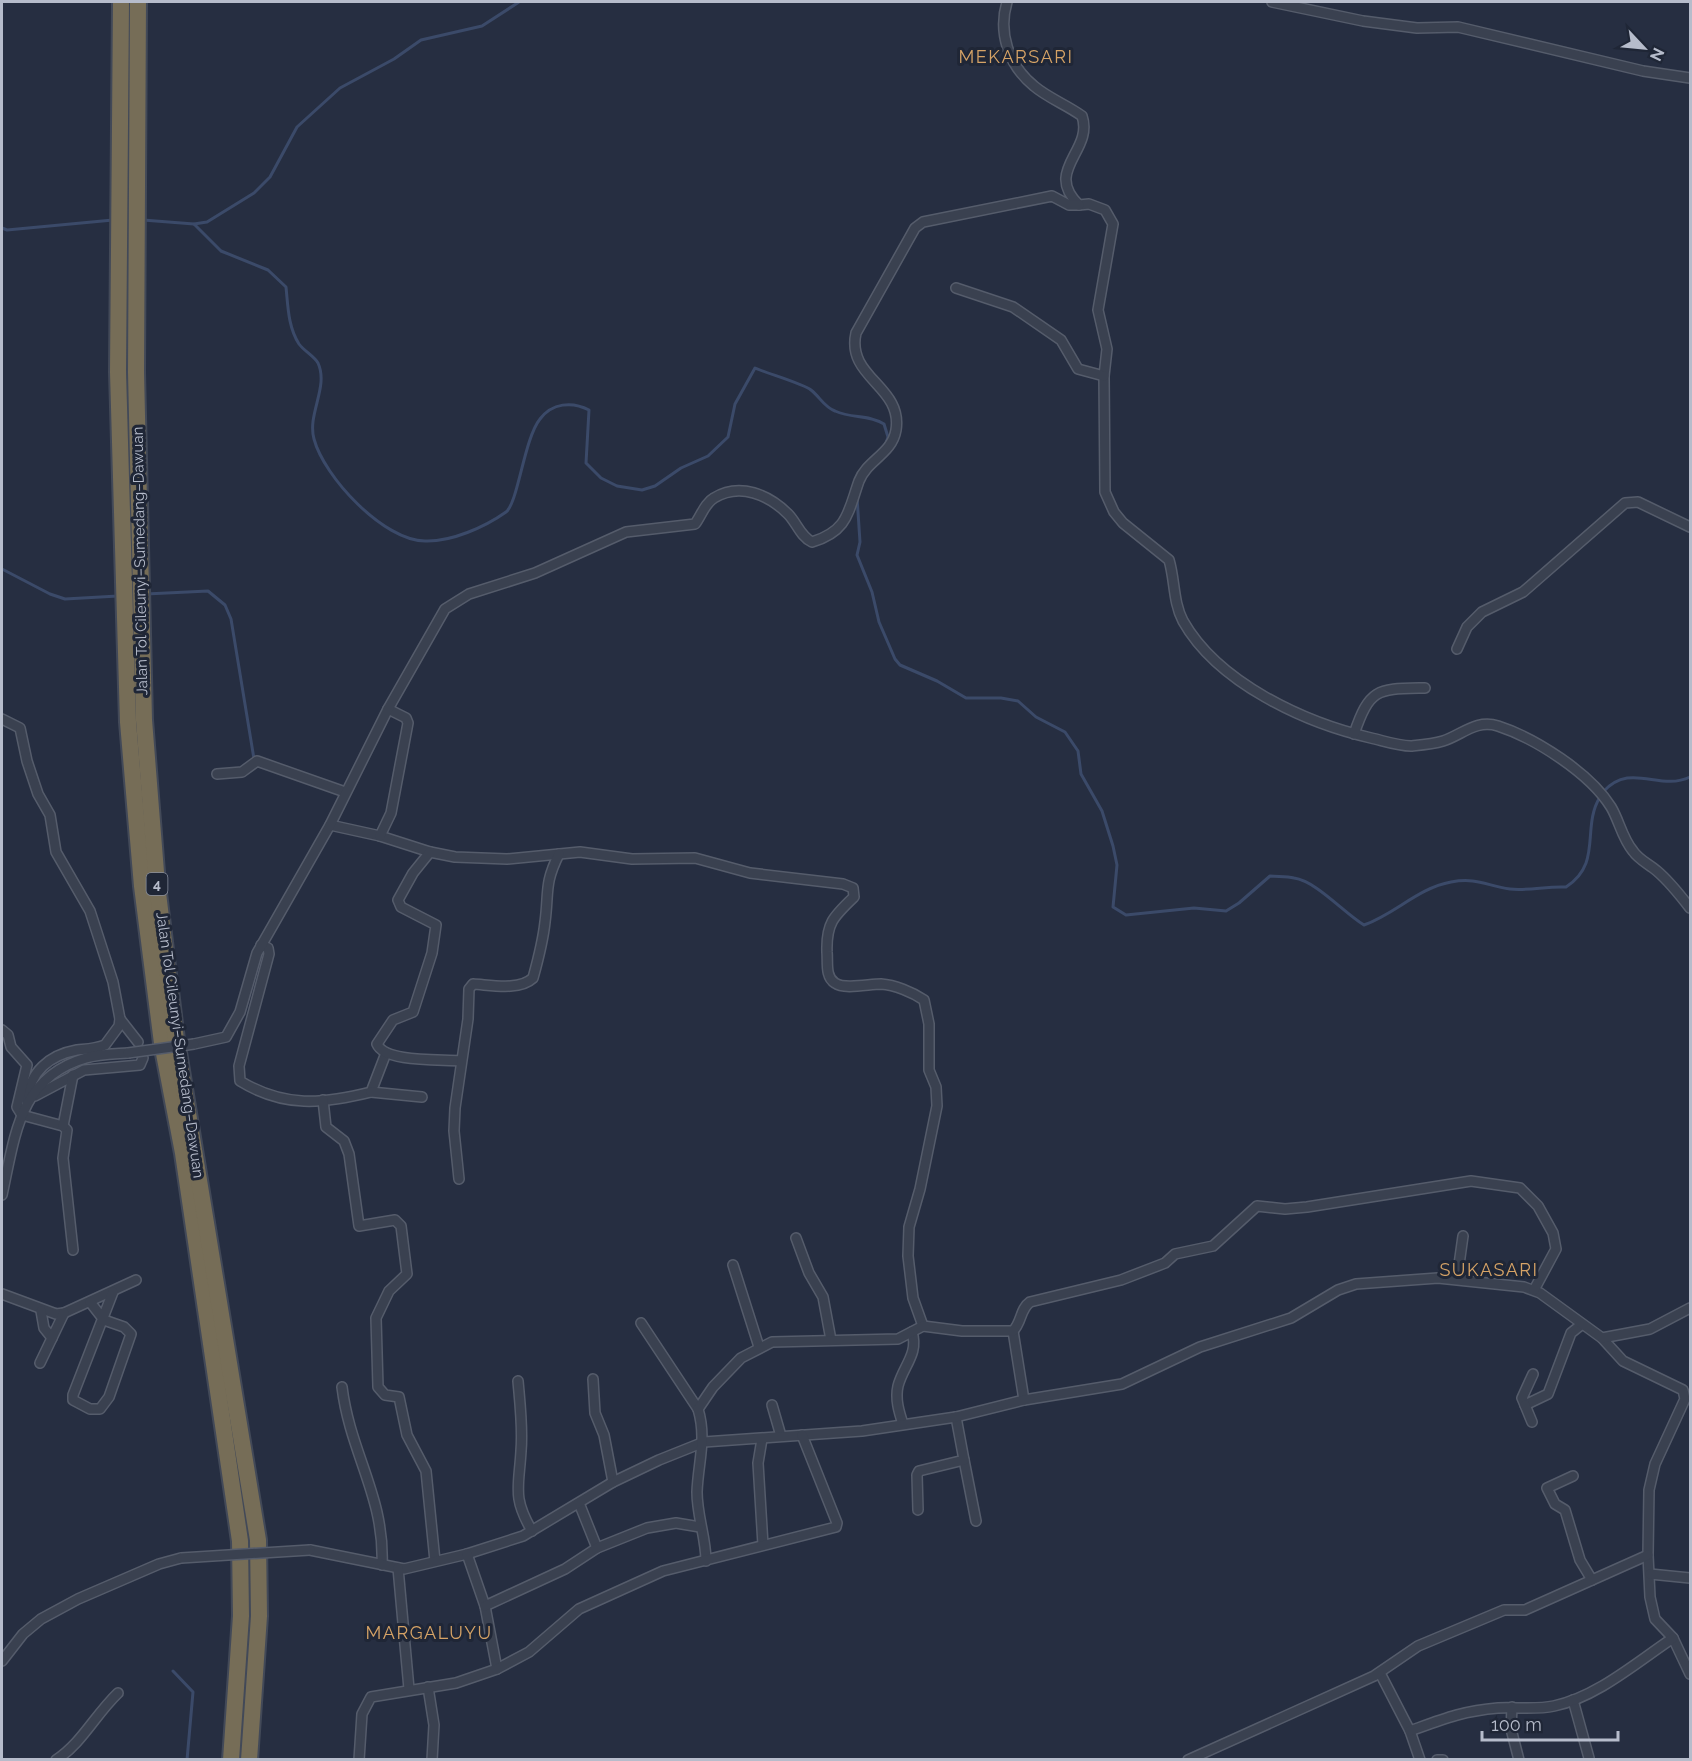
<svg xmlns="http://www.w3.org/2000/svg" width="1692" height="1761" font-family="Raleway,sans-serif">
	<style>
		.lines { fill: none; stroke-linecap: round; stroke-linejoin: round }
		.stream { stroke: #3b4a69; stroke-width: 3 }
		.minor-casing { stroke: #555c6b; stroke-width: 12 }
		.motorway-casing { stroke: #424958; stroke-width: 20 }
		.minor { stroke: #3a4150; stroke-width: 9 }
		.motorway { stroke: #766d57; stroke-width: 16 }
		.minor-bridge-casing { stroke: #555c6b; stroke-width: 12; stroke-linecap: butt }
		.minor-bridge { stroke: #3a4150; stroke-width: 9 }
		.labels { text-anchor: middle; dominant-baseline: central; stroke-width: 6; stroke-linejoin: round; paint-order: stroke }
		.shield { fill: #1f2636; stroke: #898f9e; stroke-width: 1.5 }
		.shield-label { font-size: 14px; font-weight: bold; fill: #b6bccb }
		.street-label { font-size: 15px; fill: #b6bccb; stroke: #1f2636 }
		.quarter-label { font-size: 18px; letter-spacing: 1.5px; fill: #d6a366; stroke: #1f2636 }
	</style>
	<rect width="100%" height="100%" fill="#262e41"/>
	<g class="lines">
		<g class="stream">
			<path d="M 143,220 L 194,224 L 207,222 L 254,193 L 270,177 L 297,127 L 340,88 L 394,59 L 421,40 L 482,26 L 519,2"/>
			<path d="M 194,224 L 221,251 L 268,270 L 286,287 C 288,306 288,327 299,344 C 304,351 314,356 318,363 C 329,387 307,414 314,439 C 324,477 384,541 425,541 C 451,542 485,527 506,512 C 518,503 524,439 540,419 C 552,403 572,401 589,410 L 586,463 L 601,478 L 617,486 L 642,490 L 655,486 L 681,468 L 708,456 L 728,437 L 735,404 L 755,368 C 766,373 804,384 811,390 C 820,397 824,407 835,411 C 853,419 867,414 884,424 L 888,437 L 885,446"/>
			<path d="M 2,228 L 7,230 L 113,220"/>
			<path d="M 857,497 L 860,542 L 857,555 L 872,592 L 879,622 L 895,659 L 900,665 L 937,681 L 966,698 L 1001,698 L 1018,701 L 1036,717 L 1065,732 L 1078,751 L 1081,774 L 1102,811 L 1113,846 L 1117,865 L 1113,907 L 1126,915 L 1194,908 L 1226,911 L 1239,903 L 1270,876 C 1277,877 1286,876 1294,878 C 1316,881 1343,912 1364,925 C 1395,914 1418,888 1451,882 C 1477,877 1487,886 1510,889 C 1528,891 1547,886 1566,887 C 1603,863 1581,828 1600,797"/>
			<path d="M 2,569 L 50,594 L 65,599 L 118,596"/>
			<path d="M 146,594 L 208,591 L 225,605 L 231,619 L 254,759"/>
			<path d="M 1603,792 C 1631,761 1659,792 1690,777"/>
			<path d="M 173,1671 L 193,1692 L 187,1760"/>
		</g>
		<g class="minor-casing">
			<g id="minor">
				<path d="M 1007,2 C 998,32 1008,65 1034,86 C 1048,98 1067,105 1082,116 C 1094,151 1043,170 1079,205 L 1089,204 L 1105,210 L 1113,224 L 1098,310 L 1107,349 L 1104,376 L 1105,492 L 1114,512 L 1123,523 L 1169,560 C 1175,580 1173,602 1183,621 C 1218,683 1305,723 1371,738 C 1384,741 1398,746 1411,746 C 1421,745 1433,744 1443,741 C 1462,735 1476,719 1498,726 C 1535,738 1590,773 1611,807 C 1619,820 1622,838 1633,851 C 1639,860 1649,864 1657,871 C 1670,882 1680,895 1690,908"/>
				<path d="M 1272,2 L 1363,21 L 1417,28 L 1458,27 L 1643,71 L 1690,78"/>
				<path d="M 956,288 L 1013,307 L 1061,340 L 1078,369 L 1104,376"/>
				<path d="M 1457,649 L 1467,627 L 1482,612 L 1523,592 L 1625,503 L 1638,502 L 1690,527"/>
				<path d="M 2,719 L 20,728 L 27,761 L 38,794 L 50,815 L 56,852 L 90,911 L 113,982 L 120,1019 L 119,1026 L 105,1045 C 95,1049 87,1049 77,1050 C 49,1055 30,1072 27,1100"/>
				<path d="M 1354,734 C 1370,687 1378,689 1425,688"/>
				<path d="M 217,774 L 242,772 L 257,761 L 345,792"/>
				<path d="M 330,825 L 380,836 L 430,852"/>
				<path d="M 380,836 L 391,813 L 408,723 L 406,718 L 388,709"/>
				<path d="M 261,945 L 268,948 L 269,954 L 239,1066 L 240,1081 C 284,1108 323,1104 371,1092 L 386,1053"/>
				<path d="M 120,1019 L 138,1042"/>
				<path d="M 2,1030 L 8,1035 L 11,1047 L 27,1065 L 17,1107 L 22,1115 L 63,1126 L 67,1130 L 63,1158 L 73,1250"/>
				<path d="M 194,1044 L 226,1037 L 240,1012 L 257,953 L 330,825 L 388,709 L 445,609 L 469,594 L 535,573 L 626,532 L 695,524 C 701,516 705,503 714,498 C 740,482 769,495 788,514 C 797,523 800,536 812,542 C 848,531 848,512 859,481 C 867,460 892,454 896,430 C 903,386 846,378 856,333 L 915,228 L 923,222 L 1052,196 L 1069,205 L 1079,205"/>
				<path d="M 461,1061 C 442,1059 385,1063 377,1044 L 393,1020 L 413,1012 L 432,953 L 436,925 L 401,907 L 398,900 L 413,873 L 430,852 L 455,857 L 507,859 L 580,852 L 632,859 L 695,858 L 750,873 L 843,884 L 853,888 L 854,897 C 834,916 826,923 827,952 C 828,962 825,977 835,983 C 844,990 869,984 881,984 C 895,985 912,992 924,1000 L 929,1024 L 929,1070 L 936,1087 L 937,1106 L 920,1189 L 909,1227 L 908,1256 L 913,1298 L 923,1326"/>
				<path d="M 371,1092 L 422,1097"/>
				<path d="M 35,1096 L 84,1070 L 140,1065 L 143,1058"/>
				<path d="M 323,1100 L 326,1127 L 344,1141 L 349,1154 L 359,1226 L 395,1220 L 401,1226 L 407,1274 L 389,1291 L 376,1318 L 378,1387 L 385,1395 L 399,1397 L 407,1435 L 426,1471 L 435,1561"/>
				<path d="M 63,1126 L 73,1075"/>
				<path d="M 459,1179 L 454,1131 L 455,1108 L 468,1019 L 469,989 L 473,984 C 491,985 519,991 533,978 C 538,960 543,941 545,922 C 549,892 544,884 559,854"/>
				<path d="M 2,1195 C 15,1136 19,1077 86,1058 C 99,1054 114,1054 128,1053"/>
				<path d="M 796,1238 L 809,1273 L 823,1297 L 831,1340"/>
				<path d="M 733,1265 L 759,1347"/>
				<path d="M 1457,1279 L 1463,1236"/>
				<path d="M 2,1294 L 56,1314 L 64,1313 L 136,1280"/>
				<path d="M 90,1302 L 104,1320 L 124,1327 L 131,1334 L 109,1397 L 100,1409 L 90,1409 L 73,1400 L 73,1395 L 113,1292"/>
				<path d="M 41,1311 L 44,1328 L 52,1338"/>
				<path d="M 641,1323 L 698,1409"/>
				<path d="M 1013,1331 L 1024,1400"/>
				<path d="M 1602,1338 L 1623,1361 L 1683,1390 L 1685,1399 L 1655,1464 L 1649,1490 L 1648,1555 L 1650,1597 L 1655,1619 L 1673,1638 L 1690,1674"/>
				<path d="M 40,1363 L 64,1313"/>
				<path d="M 1533,1374 L 1522,1398 L 1525,1405 L 1548,1394 L 1571,1333 L 1581,1325"/>
				<path d="M 593,1379 L 595,1413 L 604,1435 L 613,1482"/>
				<path d="M 518,1381 C 520,1404 523,1428 521,1451 C 519,1487 512,1497 532,1531"/>
				<path d="M 342,1387 C 350,1453 385,1497 382,1565"/>
				<path d="M 772,1405 L 781,1436"/>
				<path d="M 1525,1405 L 1532,1422"/>
				<path d="M 903,1424 C 899,1412 895,1399 898,1386 C 903,1366 919,1354 912,1332"/>
				<path d="M 762,1439 L 758,1463 L 763,1545"/>
				<path d="M 964,1460 L 976,1521"/>
				<path d="M 1573,1476 L 1547,1488 L 1555,1504 L 1565,1510 L 1580,1560 L 1592,1580"/>
				<path d="M 579,1503 L 597,1548"/>
				<path d="M 918,1510 L 917,1475 L 919,1471 L 964,1460 L 956,1417"/>
				<path d="M 310,1550 L 404,1569 L 467,1554 L 523,1536 L 613,1482 L 659,1460 L 704,1442 L 862,1431 L 956,1417 L 1024,1400 L 1122,1384 L 1200,1347 L 1291,1318 L 1338,1290 L 1356,1284 L 1438,1278 L 1524,1287 L 1540,1293 L 1602,1338 L 1650,1329 L 1690,1308"/>
				<path d="M 467,1554 L 485,1606 L 497,1669"/>
				<path d="M 706,1561 C 706,1538 697,1516 697,1492 C 698,1463 707,1439 698,1409 L 713,1387 L 741,1358 L 772,1342 L 898,1339 L 923,1326 L 962,1331 L 1013,1331 C 1022,1322 1020,1309 1030,1302 L 1121,1280 L 1165,1263 L 1175,1254 L 1213,1246 L 1257,1206 L 1285,1209 L 1307,1207 L 1471,1181 L 1520,1188 L 1538,1206 L 1553,1233 L 1556,1249 L 1534,1290"/>
				<path d="M 398,1568 L 409,1689"/>
				<path d="M 1650,1574 L 1690,1578"/>
				<path d="M 485,1606 L 565,1569 L 597,1548 L 647,1528 L 676,1523 L 700,1527"/>
				<path d="M 2,1661 L 23,1634 L 41,1619 L 78,1599 L 159,1564 L 181,1558"/>
				<path d="M 1380,1673 L 1410,1731 L 1420,1760"/>
				<path d="M 428,1687 L 434,1725 L 432,1760"/>
				<path d="M 1573,1700 L 1589,1758"/>
				<path d="M 1512,1707 L 1511,1729 L 1519,1760"/>
				<path d="M 1410,1731 C 1443,1719 1462,1711 1498,1708 C 1516,1707 1536,1710 1554,1706 C 1597,1697 1637,1662 1673,1638"/>
				<path d="M 56,1760 C 82,1743 95,1715 118,1693"/>
				<path d="M 359,1760 L 362,1714 L 371,1697 L 456,1683 L 497,1669 L 529,1652 L 579,1609 L 663,1571 L 836,1527 L 837,1523 L 802,1435"/>
				<path d="M 1188,1760 L 1374,1676 L 1418,1646 L 1504,1610 L 1525,1610 L 1648,1555"/>
				<path d="M 1437,1760 L 1443,1760"/>
			</g>
		</g>
		<g class="motorway-casing">
			<g id="motorway">
				<path d="M 121,2 L 118,372 L 128,722 L 142,886 L 162,1043 L 183,1153 L 240,1541 L 241,1616 L 231,1760"/>
				<path d="M 138,2 L 136,372 L 144,720 L 157,885 L 176,1040 L 258,1540 L 259,1616 L 249,1760"/>
			</g>
		</g>
		<use href="#minor" class="minor"/>
		<use href="#motorway" class="motorway"/>
		<g class="minor-bridge-casing">
			<g id="minor-bridge">
				<path d="M 128,1053 L 194,1044"/>
				<path d="M 181,1558 L 310,1550"/>
			</g>
		</g>
		<use href="#minor-bridge" class="minor-bridge"/>
	</g>
	<g class="labels">
		<rect class="shield" x="146.5" y="873" width="21" height="22" rx="4.5"/>
		<g class="shield-label">
			<text x="157" y="884">4</text>
		</g>
		<g class="street-label">
			<text transform="translate(140 561) rotate(-91)">Jalan Tol Cileunyi–Sumedang–Dawuan</text>
			<text transform="translate(180 1045) rotate(82)">Jalan Tol Cileunyi–Sumedang–Dawuan</text>
		</g>
		<g class="quarter-label">
			<text x="1016" y="56">MEKARSARI</text>
			<text x="1489" y="1269">SUKASARI</text>
			<text x="429" y="1632">MARGALUYU</text>
		</g>
	</g>
	<rect width="1692" height="1761" fill="none" stroke="#b6bccb" stroke-width="6"/>
	<g transform="translate(1644 48) rotate(116)" stroke="#1f2636" stroke-width="4.5" paint-order="stroke">
	<path d="M0-4.5L10 22L0 15L-10 22Z" fill="#b6bccb"/>
	<text y="-9" font-size="16" font-weight="bold" text-anchor="middle" fill="#b6bccb">N</text>
	</g>
	<path d="M1482 1731v9h136v-9" fill="none" stroke="#b6bccb" stroke-width="3"/>
	<text x="1491" y="1731" font-size="18" fill="#b6bccb" stroke="#1f2636" stroke-width="4.5" paint-order="stroke">100 m</text>
</svg>
